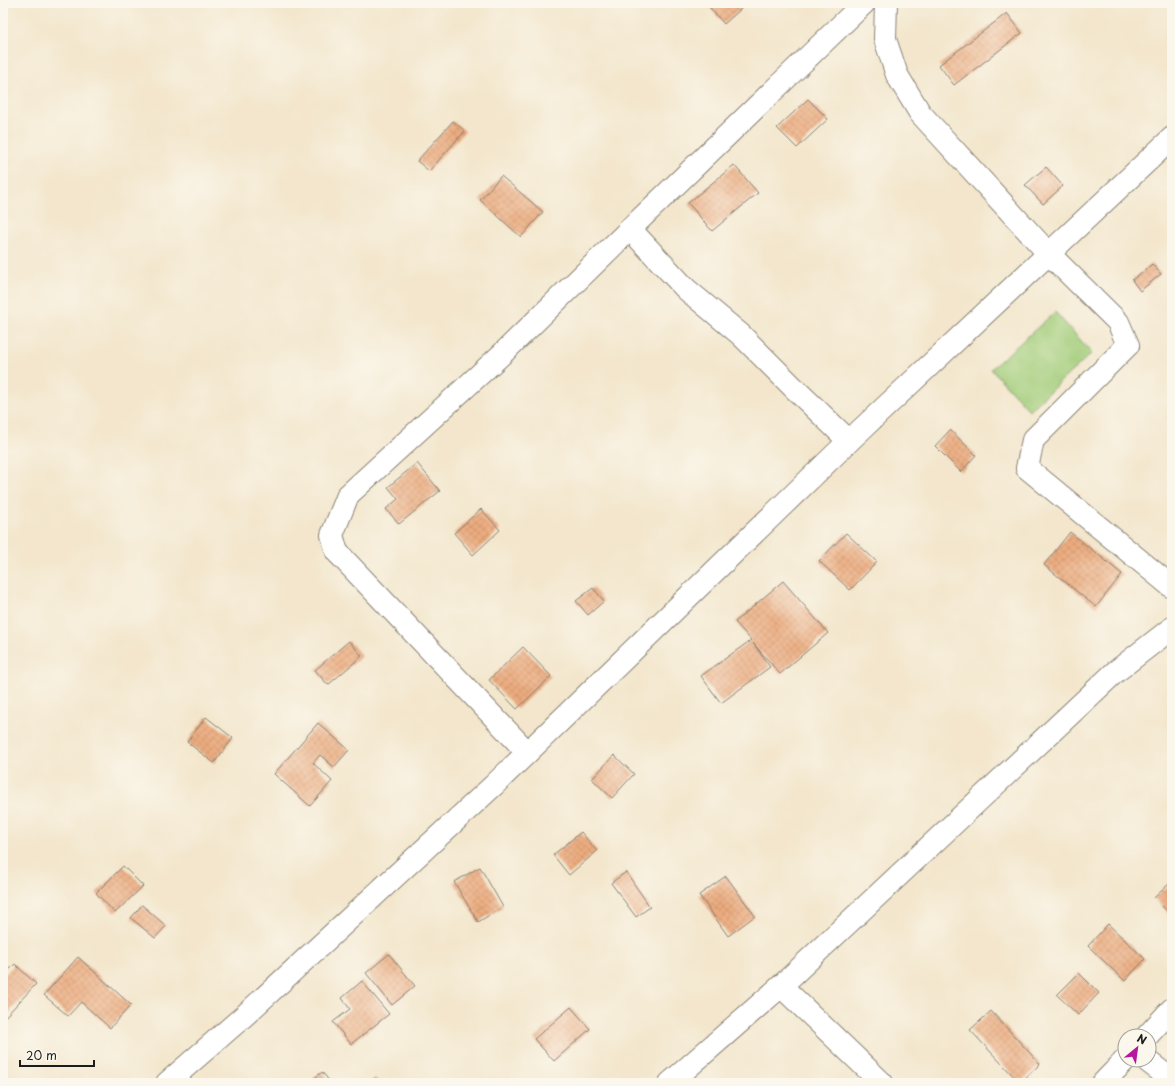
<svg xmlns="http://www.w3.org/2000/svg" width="1175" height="1086" font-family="'Playpen Sans',sans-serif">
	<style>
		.grass { fill: #a1cc78; stroke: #5e744a }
		.building { fill: url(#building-cross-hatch) }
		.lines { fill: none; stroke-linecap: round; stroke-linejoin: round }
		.minor-casing { stroke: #888174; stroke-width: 24 }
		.minor { stroke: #fff; stroke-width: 22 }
	</style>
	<defs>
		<pattern id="building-cross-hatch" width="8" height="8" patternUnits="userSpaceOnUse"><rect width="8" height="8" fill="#ecac7f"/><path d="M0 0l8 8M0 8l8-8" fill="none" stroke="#ca936d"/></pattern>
	</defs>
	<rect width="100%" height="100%" fill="#fbf7ec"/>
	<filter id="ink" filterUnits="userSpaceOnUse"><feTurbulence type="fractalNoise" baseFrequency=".025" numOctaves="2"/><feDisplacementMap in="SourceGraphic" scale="8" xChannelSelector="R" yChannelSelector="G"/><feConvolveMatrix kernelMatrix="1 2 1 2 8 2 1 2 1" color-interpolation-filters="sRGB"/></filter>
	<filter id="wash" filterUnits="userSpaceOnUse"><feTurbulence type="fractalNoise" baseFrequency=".012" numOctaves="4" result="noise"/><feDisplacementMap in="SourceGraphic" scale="16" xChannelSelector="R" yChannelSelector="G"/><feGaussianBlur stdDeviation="0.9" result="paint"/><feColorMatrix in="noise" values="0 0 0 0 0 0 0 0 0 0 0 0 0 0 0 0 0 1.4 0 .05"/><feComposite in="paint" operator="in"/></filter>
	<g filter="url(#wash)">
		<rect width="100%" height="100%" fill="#f3e6cc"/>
		<path class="grass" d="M 1055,312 L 1092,353 L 1029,410 L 991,369 Z"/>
		<g id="blocks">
			<g class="building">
				<path d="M 715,3 L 736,3 L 741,9 L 724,24 L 710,8 Z"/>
				<path d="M 1007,13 L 1022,33 L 954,85 L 939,65 Z"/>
				<path d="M 808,99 L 828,119 L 797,148 L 777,128 Z"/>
				<path d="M 453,121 L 465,131 L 429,171 L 417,161 Z"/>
				<path d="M 734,165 L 758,193 L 712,231 L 688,203 Z"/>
				<path d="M 1046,167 L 1063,186 L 1043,204 L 1025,185 Z"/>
				<path d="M 501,176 L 543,212 L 521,237 L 480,200 Z"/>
				<path d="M 1152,264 L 1161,274 L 1140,291 L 1132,280 Z"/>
				<path d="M 950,430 L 976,455 L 961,472 L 935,446 Z"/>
				<path d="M 417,463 L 440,491 L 399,524 L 386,509 L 398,499 L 388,487 Z"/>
				<path d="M 481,509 L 500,530 L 473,555 L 454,533 Z"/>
				<path d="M 1070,532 L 1122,574 L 1096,607 L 1044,565 Z"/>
				<path d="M 846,533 L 877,562 L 850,590 L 819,561 Z"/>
				<path d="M 783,581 L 828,633 L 780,674 L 753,643 L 770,667 L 721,703 L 701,676 L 751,640 L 735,622 Z"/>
				<path d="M 593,588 L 604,601 L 588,615 L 576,601 Z"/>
				<path d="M 349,641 L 362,656 L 328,685 L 315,670 Z"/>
				<path d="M 523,647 L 551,676 L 517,709 L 489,680 Z"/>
				<path d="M 206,717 L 233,738 L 214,763 L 187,742 Z"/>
				<path d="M 318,723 L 349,750 L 334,767 L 320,755 L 313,763 L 332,781 L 310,806 L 274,774 Z"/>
				<path d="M 614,755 L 634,774 L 612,798 L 592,779 Z"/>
				<path d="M 581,832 L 597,851 L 569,875 L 553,855 Z"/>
				<path d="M 123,866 L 143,886 L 115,913 L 96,893 Z"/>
				<path d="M 480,867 L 503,907 L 478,922 L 454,882 Z"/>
				<path d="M 626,872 L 650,907 L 636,917 L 611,883 Z"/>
				<path d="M 726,876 L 755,916 L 728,936 L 699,895 Z"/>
				<path d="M 1172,881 L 1172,916 L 1154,898 Z"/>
				<path d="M 142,905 L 166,926 L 155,938 L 131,918 Z"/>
				<path d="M 1108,924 L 1145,959 L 1125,981 L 1088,946 Z"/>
				<path d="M 389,954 L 415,986 L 392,1005 L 366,973 Z"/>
				<path d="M 78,957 L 131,1005 L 110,1028 L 81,1002 L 68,1016 L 44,995 Z"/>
				<path d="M 15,964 L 36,984 L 3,1019 L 3,976 Z"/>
				<path d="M 1079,973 L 1099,993 L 1078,1015 L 1057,995 Z"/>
				<path d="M 362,981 L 389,1014 L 351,1044 L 333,1022 L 350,1009 L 342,998 Z"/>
				<path d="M 571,1007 L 590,1029 L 554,1061 L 534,1039 Z"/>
				<path d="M 991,1011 L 1040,1064 L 1020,1083 L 970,1030 Z"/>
				<path d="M 322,1072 L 331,1083 L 308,1083 Z"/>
				<path d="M 375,1078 L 379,1083 L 370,1083 Z"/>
			</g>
		</g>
	</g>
	<g filter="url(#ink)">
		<use href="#blocks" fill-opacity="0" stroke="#888174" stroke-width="1"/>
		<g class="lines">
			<g class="minor-casing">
				<g id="minor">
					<path d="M 886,3 L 885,39 L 897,75 L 920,113 L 1048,253 L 1118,322 L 1128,345 L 1033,440 L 1027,468 L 1172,587"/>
					<path d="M 630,229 L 686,289 L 741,335 L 794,388 L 849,441"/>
					<path d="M 527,752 L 337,552 L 332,535 L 348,495 L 502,354 L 630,229 L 864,3"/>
					<path d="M 781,986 L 882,1083"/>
					<path d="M 1147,1036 L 1172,1009"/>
					<path d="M 1146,1060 L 1172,1080"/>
					<path d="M 167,1083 L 244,1016 L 494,785 L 849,441 L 1172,138"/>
					<path d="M 670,1083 L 781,986 L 1114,673 L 1172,628"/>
					<path d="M 1103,1083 L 1125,1060"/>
				</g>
			</g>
			<use href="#minor" class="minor"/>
		</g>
	</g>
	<rect width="1175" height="1086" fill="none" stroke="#fbf7ec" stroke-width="16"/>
	<g transform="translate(1137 1048) rotate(29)"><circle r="19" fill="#fbf7ec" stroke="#a29f99"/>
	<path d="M0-3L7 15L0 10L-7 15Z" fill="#b5179e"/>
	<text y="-6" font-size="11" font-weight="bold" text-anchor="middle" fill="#1c1c1c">N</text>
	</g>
	<path d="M20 1060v6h74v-6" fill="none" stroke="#1c1c1c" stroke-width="2"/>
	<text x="26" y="1060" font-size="12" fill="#1c1c1c" stroke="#fbf7ec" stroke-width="3" paint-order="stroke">20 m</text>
</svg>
